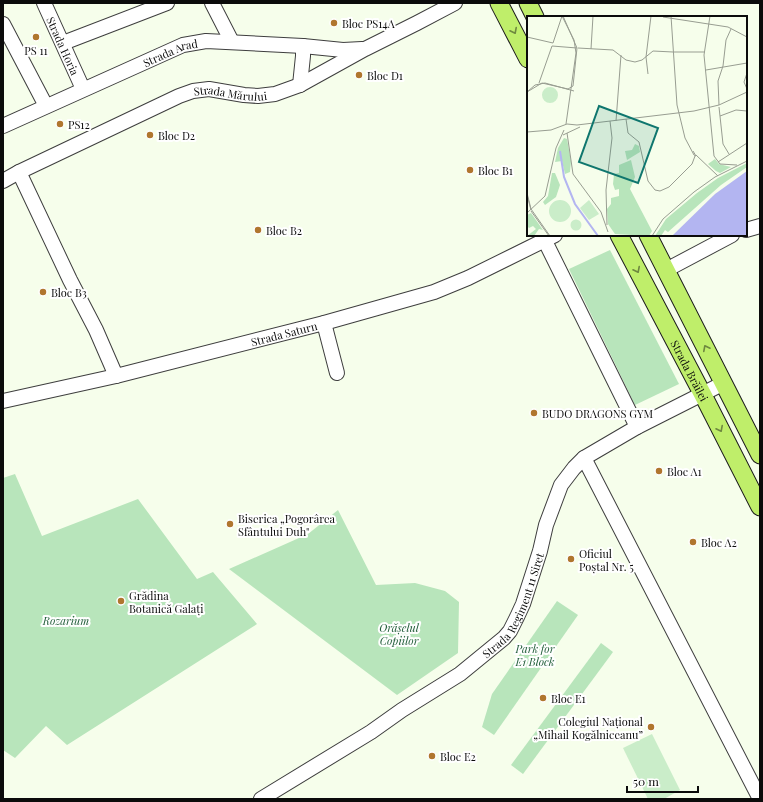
<svg xmlns="http://www.w3.org/2000/svg" width="763" height="802" font-family="'Playfair Display',serif">
	<style>
		.green { fill: #b8e5bb }
		.pitch { fill: #caedc9 }
		.lines { fill: none; stroke-linecap: round; stroke-linejoin: round }
		.minor-casing { stroke: #3e3e3e; stroke-width: 16 }
		.major-casing { stroke: #1c1c1c; stroke-width: 19 }
		.minor { stroke: #fff; stroke-width: 14 }
		.major { stroke: #bfee6a; stroke-width: 17 }
		.oneway { stroke: #6e883f }
		.poi-dot { fill: #b0762e; stroke: #fff; stroke-width: 1.5 }
		.labels { text-anchor: middle; dominant-baseline: central; stroke-width: 4; stroke-linejoin: round; paint-order: stroke }
		.poi-label { font-size: 11px; fill: #0b0b0b; stroke: #fff; text-anchor: start }
		.street-label { font-size: 11px; fill: #0b0b0b; stroke: #fff }
		.park-label { font-size: 11px; font-style: italic; fill: #215d39; stroke: #fff }
		.inset-river { fill: none; stroke: #b3b5f1; stroke-width: 2 }
		.inset-road { fill: none; stroke: #989d91; stroke-width: 1 }
		.view { fill: #0f766e; fill-opacity: 0.15; stroke: #0f766e; stroke-width: 2 }
		.inset-edge { fill: none; stroke: #0b0b0b; stroke-width: 2 }
	</style>
	<rect width="100%" height="100%" fill="#f6feeb"/>
	<g class="green">
		<path d="M 610,250 L 679,384 L 635,405 L 569,269 Z"/>
		<path d="M 15,474 L 42,536 L 138,499 L 197,579 L 213,572 L 257,624 L 67,745 L 46,726 L 15,758 L 3,750 L 3,478 Z"/>
		<path d="M 338,510 L 376,585 L 415,583 L 445,591 L 459,602 L 458,653 L 397,695 L 229,569 L 308,534 Z"/>
		<path d="M 557,601 L 578,615 L 494,735 L 482,727 L 492,694 Z"/>
		<path d="M 601,643 L 613,652 L 523,774 L 511,765 Z"/>
	</g>
	<path class="pitch" d="M 652,734 L 680,790 L 664,799 L 648,799 L 623,748 Z"/>
	<g class="lines">
		<g class="minor-casing">
			<g id="minor">
				<path id="s1" d="M 44,3 L 83,89"/>
				<path d="M 212,3 L 232,42"/>
				<path d="M 3,24 L 46,106"/>
				<path d="M 63,43 L 167,3"/>
				<path d="M 300,85 L 303,56 L 303,46"/>
				<path id="s2" d="M 3,126 L 183,45 L 206,41 L 303,46 L 343,50 L 362,49"/>
				<path d="M 19,172 L 70,280 L 96,330 L 116,376"/>
				<path id="s3" d="M 3,181 L 19,172 L 179,96 L 193,91 L 209,89 L 244,95 L 258,96 L 275,94 L 300,85 L 365,49 L 417,23 L 455,3"/>
				<path d="M 746,230 L 760,226"/>
				<path d="M 545,241 L 637,427"/>
				<path d="M 666,270 L 732,235"/>
				<path d="M 324,323 L 337,373"/>
				<path id="s4" d="M 3,401 L 116,376 L 324,323 L 434,292 L 468,278 L 555,235"/>
				<path d="M 584,458 L 760,799"/>
				<path id="s5" d="M 261,799 L 371,732 L 402,710 L 460,674 L 504,638 L 510,631 L 517,617 L 523,604 L 540,551 L 546,525 L 561,485 L 574,468 L 584,458 L 637,427 L 724,383"/>
			</g>
		</g>
		<g class="major-casing">
			<g id="major">
				<path d="M 499,3 L 528,59"/>
				<path d="M 528,3 L 535,17"/>
				<path id="s6" d="M 619,235 L 703,395 L 760,507"/>
				<path d="M 648,235 L 760,455"/>
			</g>
		</g>
		<use href="#minor" class="minor"/>
		<use href="#major" class="major"/>
	</g>
	<defs><path id="oneway-chevron" d="M-2-3.5L2.5 0L-2 3.5" fill="none" stroke-width="1.6" stroke-linecap="round" stroke-linejoin="round"/></defs>
	<g class="oneway">
		<use href="#oneway-chevron" transform="translate(514 31) rotate(63)"/>
		<use href="#oneway-chevron" transform="translate(637 270) rotate(63)"/>
		<use href="#oneway-chevron" transform="translate(706 348) rotate(-117)"/>
		<use href="#oneway-chevron" transform="translate(720 429) rotate(63)"/>
	</g>
	<g class="poi-dot">
		<circle cx="334" cy="23" r="4"/>
		<circle cx="36" cy="37" r="4"/>
		<circle cx="359" cy="75" r="4"/>
		<circle cx="60" cy="124" r="4"/>
		<circle cx="150" cy="135" r="4"/>
		<circle cx="470" cy="170" r="4"/>
		<circle cx="258" cy="230" r="4"/>
		<circle cx="43" cy="292" r="4"/>
		<circle cx="534" cy="413" r="4"/>
		<circle cx="659" cy="471" r="4"/>
		<circle cx="230" cy="524" r="4"/>
		<circle cx="693" cy="542" r="4"/>
		<circle cx="571" cy="559" r="4"/>
		<circle cx="121" cy="601" r="4"/>
		<circle cx="543" cy="698" r="4"/>
		<circle cx="651" cy="727" r="4"/>
		<circle cx="432" cy="756" r="4"/>
	</g>
	<g class="labels">
		<g class="poi-label">
			<text x="342" y="23">Bloc PS14A</text>
			<text x="36" y="50" text-anchor="middle">PS 11</text>
			<text x="367" y="75">Bloc D1</text>
			<text x="68" y="124">PS12</text>
			<text x="158" y="135">Bloc D2</text>
			<text x="478" y="170">Bloc B1</text>
			<text x="266" y="230">Bloc B2</text>
			<text x="51" y="292">Bloc B3</text>
			<text x="542" y="413">BUDO DRAGONS GYM</text>
			<text x="667" y="471">Bloc A1</text>
			<text x="238" y="518">Biserica „Pogorârea<tspan x="238" dy="13">Sfântului Duh"</tspan></text>
			<text x="701" y="542">Bloc A2</text>
			<text x="579" y="553">Oficiul<tspan x="579" dy="13">Poștal Nr. 5</tspan></text>
			<text x="129" y="595">Grădina<tspan x="129" dy="13">Botanică Galați</tspan></text>
			<text x="551" y="698">Bloc E1</text>
			<text x="643" y="721" text-anchor="end">Colegiul Național<tspan x="643" dy="13">„Mihail Kogălniceanu”</tspan></text>
			<text x="440" y="756">Bloc E2</text>
		</g>
		<g class="street-label">
			<text stroke="none"><textPath href="#s1" startOffset="47">Strada Horia</textPath></text>
			<text stroke="none"><textPath href="#s2" startOffset="183">Strada Arad</textPath></text>
			<text stroke="none"><textPath href="#s3" startOffset="248">Strada Mărului</textPath></text>
			<text stroke="none"><textPath href="#s4" startOffset="289">Strada Saturn</textPath></text>
			<text stroke="none"><textPath href="#s6" startOffset="153">Strada Brăilei</textPath></text>
			<text stroke="none"><textPath href="#s5" startOffset="325">Strada Regiment 11 Siret</textPath></text>
		</g>
		<g class="park-label">
			<text x="66" y="620">Rozarium</text>
			<text x="399" y="627">Orășelul<tspan x="399" dy="13">Copiilor</tspan></text>
			<text x="535" y="648">Park for<tspan x="535" dy="13">E1 Block</tspan></text>
		</g>
	</g>
	<g transform="translate(527 16)">
		<rect width="220" height="220" fill="#f6feeb"/>
		<path d="M 37,122 L 40,123 L 44,145 L 43,156 L 38,158 L 35,145 L 28,146 L 31,132 ZM 108,128 L 112,130 L 113,136 L 100,144 L 98,135 L 105,134 ZM 188,143 L 192,148 L 204,151 L 193,157 L 189,155 L 181,148 ZM 104,144 L 108,161 L 103,173 L 125,215 L 122,220 L 88,218 L 81,208 L 80,193 L 84,188 L 84,182 L 92,180 L 92,173 L 88,174 L 86,168 L 87,158 L 92,157 L 92,149 ZM 220,147 L 220,151 L 194,169 L 141,216 L 138,214 L 134,220 L 128,220 L 139,203 L 170,177 L 191,162 ZM 25,157 L 28,157 L 33,169 L 29,181 L 18,189 L 16,186 L 21,180 ZM 4,197 L 16,214 L 12,213 L 7,220 L 0,220 L 9,213 L 6,210 L 2,212 L 0,210 L 0,199 Z" fill="#b8e5bb"/>
		<path d="M15 79a8 8 0 1 1 16 0a8 8 0 1 1-16 0ZM 62,184 L 72,198 L 62,204 L 53,192 ZM22 195a11 11 0 1 1 22 0a11 11 0 1 1-22 0ZM43.5 209a5.5 5.5 0 1 1 11 0a5.5 5.5 0 1 1-11 0Z" fill="#caedc9"/>
		<path d="M 220,155 L 220,220 L 145,220 L 188,178 Z" fill="#b3b5f1"/>
		<path class="inset-river" d="M 33,135 L 37,161 L 48,188 L 71,220"/>
		<path class="inset-road" d="M 35,0 L 47,24 L 49,37 L 39,108M 144,0 L 150,89 L 158,122 L 167,139 L 169,140 L 166,135M 183,0 L 177,39 L 187,140 L 193,148 L 210,149M 136,1 L 201,11 L 220,21M 0,21 L 26,27M 26,27 L 35,0M 25,30 L 50,32M 51,32 L 86,34 L 99,44 L 108,46 L 115,44 L 126,35 L 146,36M 64,33 L 66,0M 146,36 L 178,36M 179,54 L 220,47M 220,57 L 217,66 L 220,73M 121,58 L 119,41 L 124,0M 12,67 L 25,30M 0,76 L 8,69 L 18,67 L 47,75M 0,76 L 15,67 L 41,73 L 46,70 L 50,32 L 36,0M 192,89 L 191,65 L 196,50 L 199,24 L 204,13M 192,91 L 196,128 L 202,138M 193,100 L 209,94 L 220,95M 99,103 L 101,117 L 112,126 L 121,165 L 128,174 L 133,175 L 142,171 L 165,148 L 168,140M 89,105 L 94,39M 0,116 L 24,114 L 40,108 L 50,109 L 167,95 L 192,89 L 220,76M 40,117 L 46,158 L 74,196 L 81,216M 36,119 L 53,111M 169,139 L 191,160M 191,146 L 220,127M 0,177 L 4,193 L 23,220M 0,179 L 4,194M 4,195 L 22,220M 0,197 L 18,180 L 29,132 L 37,114M 80,209 L 79,174 L 85,122 L 83,105M 125,220 L 136,203 L 167,176 L 188,161 L 220,145"/>
		<path class="view" d="M 72,90 L 131,112 L 111,167 L 52,146 Z"/>
		<rect width="220" height="220" class="inset-edge"/>
	</g>
	<rect width="763" height="802" fill="none" stroke="#0b0b0b" stroke-width="8"/>
	<path d="M627 786v6h71v-6" fill="none" stroke="#0b0b0b" stroke-width="2"/>
	<text x="633" y="786" font-size="12" fill="#0b0b0b" stroke="#ffffff" stroke-width="3" paint-order="stroke">50 m</text>
</svg>
